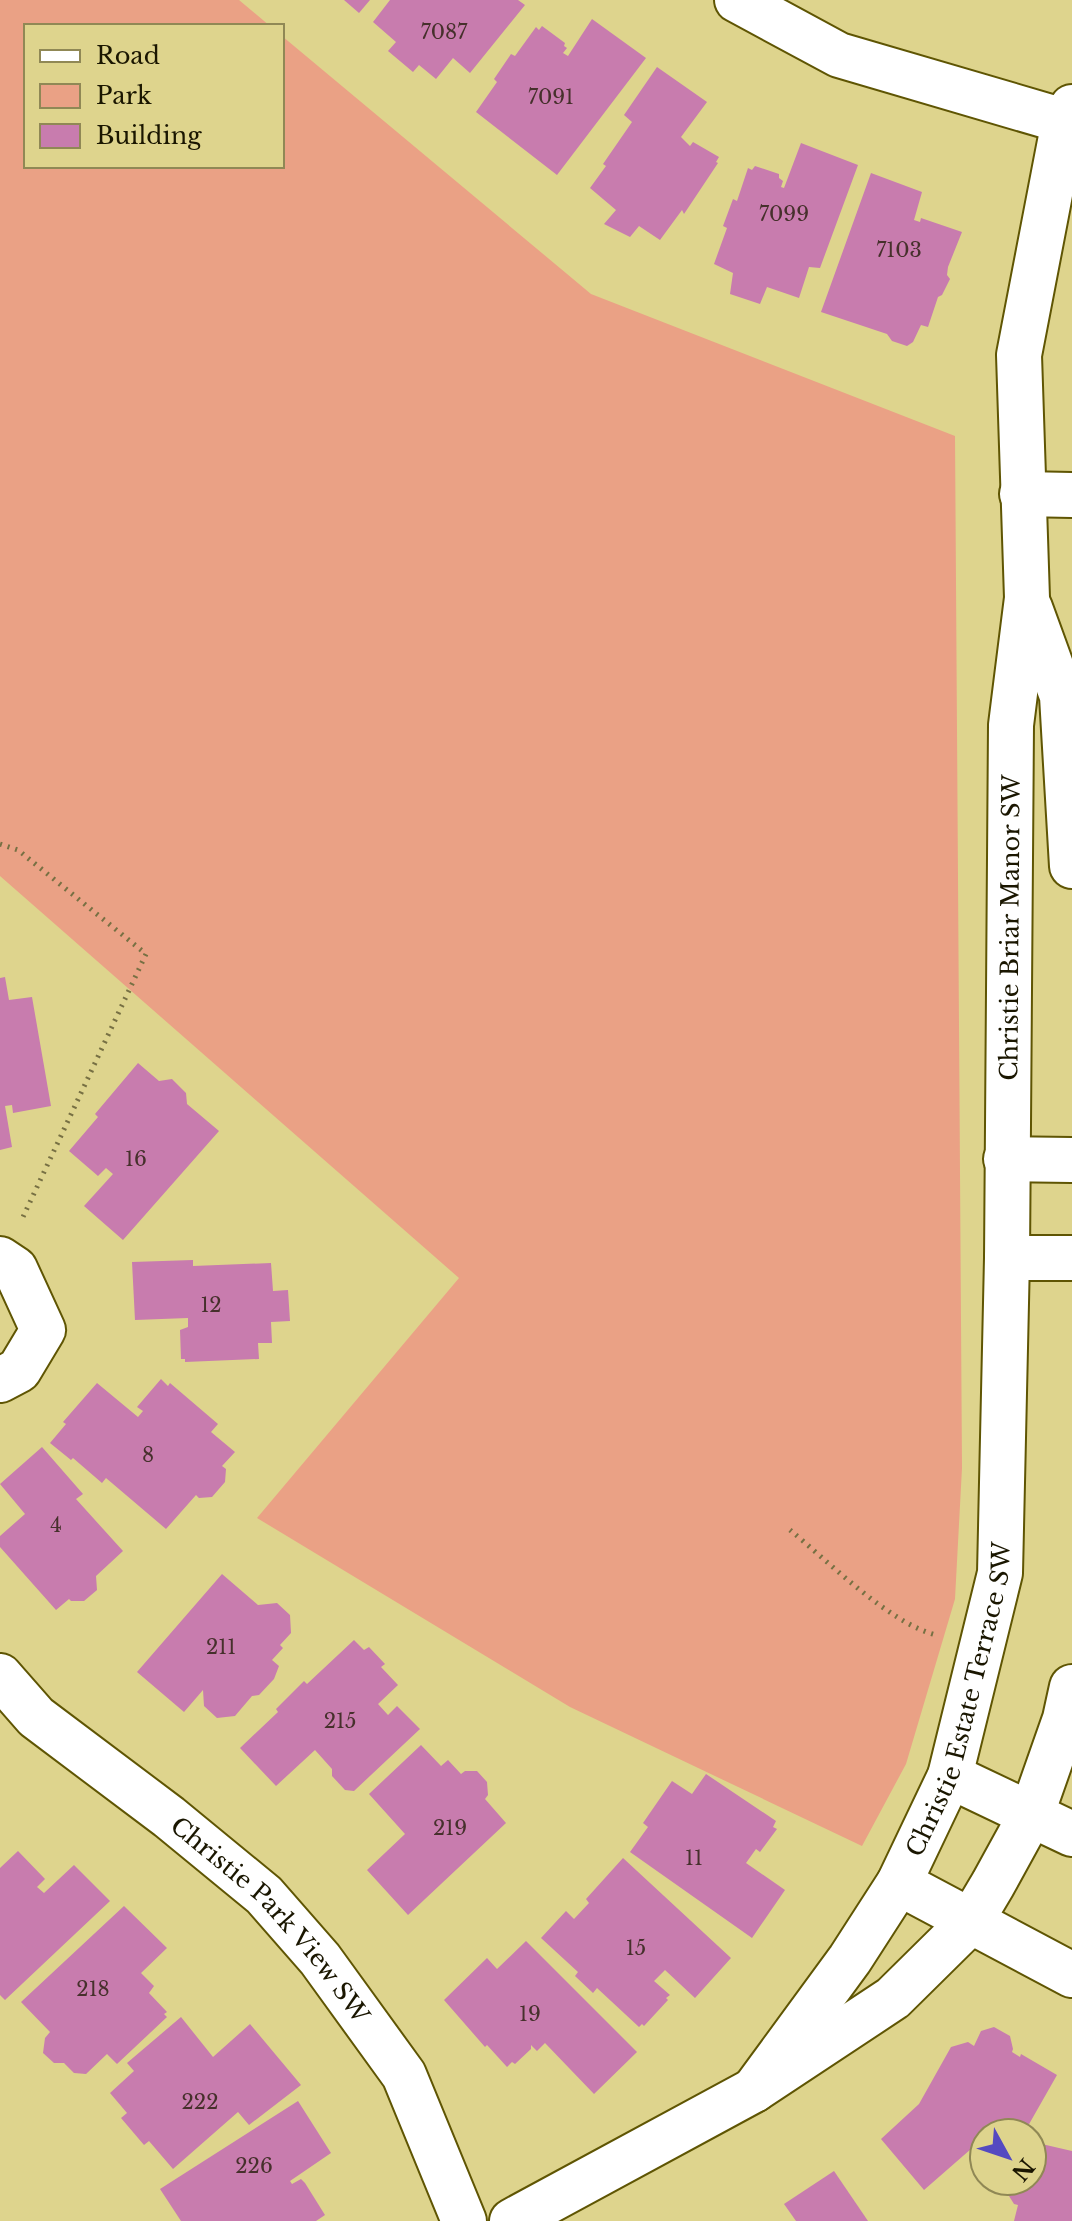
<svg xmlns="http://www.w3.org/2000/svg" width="1072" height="2221" font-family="'Libre Baskerville',serif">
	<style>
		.green { fill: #eaa185 }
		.building { fill: #c87cae }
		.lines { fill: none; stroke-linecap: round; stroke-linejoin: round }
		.street-casing { stroke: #5f5503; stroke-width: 48 }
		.path { stroke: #777043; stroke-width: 5; stroke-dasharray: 2 6; stroke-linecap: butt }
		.street { stroke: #fff; stroke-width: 44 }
		.labels { text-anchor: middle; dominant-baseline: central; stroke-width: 8; stroke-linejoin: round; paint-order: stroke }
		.number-label { font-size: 20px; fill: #46302c }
		.street-label { font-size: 24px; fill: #1a1600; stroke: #ded48d }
	</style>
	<rect width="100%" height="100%" fill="#ded48d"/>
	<path class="green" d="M 0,0 L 239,0 L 270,26 L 26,26 L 26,166 L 282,166 L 282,36 L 591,294 L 955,436 L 962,1468 L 955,1599 L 906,1764 L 862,1846 L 570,1707 L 257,1518 L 459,1278 L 0,876 Z"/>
	<g class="building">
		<path d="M 344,0 L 370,0 L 359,13 Z"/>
		<path d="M 390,0 L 518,0 L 525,5 L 470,73 L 453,58 L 436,79 L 419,65 L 413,72 L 388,51 L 396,42 L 373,22 Z"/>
		<path d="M 592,19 L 646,58 L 557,175 L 476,112 L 497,82 L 494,79 L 511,54 L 515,56 L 536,27 L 539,30 L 542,26 L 565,43 L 564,46 L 567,48 L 563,53 L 568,56 Z"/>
		<path d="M 657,67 L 707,102 L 681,137 L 690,146 L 693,142 L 719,157 L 716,162 L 718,163 L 684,214 L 682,210 L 660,240 L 639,226 L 630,237 L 604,224 L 616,210 L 590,188 L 606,166 L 603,164 L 632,122 L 624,115 Z"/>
		<path d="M 801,143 L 858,165 L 820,268 L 809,267 L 799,298 L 767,287 L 760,304 L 730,294 L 733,273 L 714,264 L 727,228 L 723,226 L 733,199 L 737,201 L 748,168 L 752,170 L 755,166 L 779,174 L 779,178 L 783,181 L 781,187 L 784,188 Z"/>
		<path d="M 871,173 L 922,192 L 914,220 L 920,222 L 921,218 L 962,232 L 948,267 L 947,275 L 950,279 L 942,295 L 938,297 L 928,327 L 921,325 L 913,342 L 907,346 L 892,341 L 887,334 L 821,312 Z"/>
		<path d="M 5,977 L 9,1000 L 32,997 L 51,1106 L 13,1113 L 12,1105 L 5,1106 L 12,1147 L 0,1150 L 0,978 Z"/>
		<path d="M 138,1063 L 159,1081 L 172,1079 L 186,1093 L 187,1104 L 219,1131 L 123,1240 L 84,1206 L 113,1174 L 106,1168 L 98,1176 L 69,1151 L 98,1117 L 95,1114 Z"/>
		<path d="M 193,1260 L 193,1266 L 271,1263 L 273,1291 L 288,1290 L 290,1321 L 271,1322 L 272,1343 L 258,1343 L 259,1359 L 185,1362 L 185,1359 L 181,1359 L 180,1330 L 188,1327 L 188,1318 L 135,1320 L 132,1262 Z"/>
		<path d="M 161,1379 L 168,1386 L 170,1383 L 218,1424 L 211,1432 L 235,1452 L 222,1466 L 226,1469 L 225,1482 L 212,1497 L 199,1498 L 196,1495 L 166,1529 L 106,1478 L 102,1483 L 73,1458 L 71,1460 L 50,1443 L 66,1424 L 63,1422 L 97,1383 L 138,1417 L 143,1411 L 137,1407 Z"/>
		<path d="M 42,1447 L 83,1494 L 76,1499 L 123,1551 L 96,1576 L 97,1590 L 84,1601 L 71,1601 L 69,1599 L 56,1610 L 0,1547 L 0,1536 L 25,1514 L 0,1484 Z"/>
		<path d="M 222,1574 L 258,1605 L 277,1603 L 290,1615 L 291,1633 L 280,1645 L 283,1648 L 272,1660 L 279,1666 L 274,1679 L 259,1695 L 252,1696 L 235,1716 L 217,1718 L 204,1706 L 203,1690 L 184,1712 L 137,1672 Z"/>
		<path d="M 354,1640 L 364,1650 L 369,1647 L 385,1664 L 381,1667 L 398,1685 L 378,1704 L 388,1715 L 397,1706 L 420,1729 L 354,1791 L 345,1790 L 332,1776 L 332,1769 L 315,1750 L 276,1786 L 240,1748 L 278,1712 L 276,1709 L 304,1681 L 307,1684 Z"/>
		<path d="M 421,1745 L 441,1766 L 448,1760 L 461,1774 L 465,1771 L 477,1771 L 487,1782 L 488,1795 L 485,1799 L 506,1823 L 408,1915 L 367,1870 L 405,1834 L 369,1794 Z"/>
		<path d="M 706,1774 L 776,1821 L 773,1827 L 777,1829 L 760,1852 L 756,1849 L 746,1863 L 785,1890 L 752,1938 L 630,1852 L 648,1827 L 643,1823 L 672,1781 L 692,1794 Z"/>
		<path d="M 18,1851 L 45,1879 L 37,1887 L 44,1893 L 74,1865 L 110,1901 L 5,2000 L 0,1995 L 0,1868 Z"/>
		<path d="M 623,1858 L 731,1958 L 695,1998 L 665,1970 L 654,1981 L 670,1995 L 666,1998 L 668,2000 L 644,2026 L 642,2024 L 639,2027 L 597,1988 L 593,1993 L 575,1976 L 578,1972 L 541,1938 L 566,1911 L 574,1919 L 589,1903 L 586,1899 Z"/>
		<path d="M 124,1906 L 167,1948 L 141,1973 L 154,1986 L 149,1993 L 167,2012 L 164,2014 L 167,2017 L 117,2064 L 107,2054 L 86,2074 L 74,2073 L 64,2063 L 54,2063 L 43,2053 L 45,2038 L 50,2032 L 21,2002 Z"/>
		<path d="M 526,1941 L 637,2052 L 594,2094 L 545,2043 L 537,2051 L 531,2045 L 531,2049 L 515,2064 L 512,2062 L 507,2067 L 487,2045 L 485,2047 L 444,2000 L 487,1958 L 497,1969 Z"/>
		<path d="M 181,2017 L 213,2057 L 250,2024 L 301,2085 L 249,2125 L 238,2112 L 173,2169 L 149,2141 L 144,2145 L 121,2118 L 127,2113 L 110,2093 L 134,2071 L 127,2063 Z"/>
		<path d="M 994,2027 L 1010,2036 L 1013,2049 L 1012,2052 L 1020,2057 L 1021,2054 L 1057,2075 L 1024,2133 L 984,2133 L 982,2145 L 979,2142 L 924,2190 L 881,2139 L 919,2104 L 951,2047 L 968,2042 L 974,2046 L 981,2031 Z"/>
		<path d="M 298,2101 L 331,2153 L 290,2181 L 292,2184 L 301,2179 L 305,2183 L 325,2215 L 316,2221 L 181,2221 L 160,2189 Z"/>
		<path d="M 1033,2142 L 1072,2151 L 1072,2221 L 1014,2221 L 1018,2205 L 1014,2204 L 1009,2196 L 1012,2181 L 1032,2181 Z"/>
		<path d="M 834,2171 L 868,2221 L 796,2221 L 784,2204 Z"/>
	</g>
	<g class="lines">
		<g class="street-casing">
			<g id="street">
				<path d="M 737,0 L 839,55 L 1064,121"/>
				<path d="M 1022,494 L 1072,495"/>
				<path d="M 1030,608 L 1062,696 L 1072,866"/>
				<path d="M 1006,1159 L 1072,1160"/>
				<path d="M 1007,1258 L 1072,1258"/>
				<path d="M 0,1259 L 15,1269 L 43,1330 L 19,1370 L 0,1380"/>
				<path id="s1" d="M 0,1676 L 36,1717 L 169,1817 L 264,1895 L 320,1959 L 404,2075 L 464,2221"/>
				<path d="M 950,1776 L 1072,1834"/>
				<path d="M 899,1883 L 1072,1975"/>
				<path id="s2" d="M 754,2090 L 850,1959 L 899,1883 L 950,1776 L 1000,1573 L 1007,1258 L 1011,725 L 1027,598 L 1019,355 L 1064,121 L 1072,107"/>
				<path d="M 512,2221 L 754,2090 L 893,1998 L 971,1921 L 993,1884 L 1032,1813 L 1065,1719 L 1072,1687"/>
			</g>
		</g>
		<g class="path">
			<path d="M 0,844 L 18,850 L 146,954 L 23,1217"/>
			<path d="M 790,1530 C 829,1562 889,1623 936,1635"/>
		</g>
		<use href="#street" class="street"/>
	</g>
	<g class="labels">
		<g class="number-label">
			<text x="444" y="32">7087</text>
			<text x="551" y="97">7091</text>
			<text x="784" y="214">7099</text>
			<text x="899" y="250">7103</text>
			<text x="136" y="1159">16</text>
			<text x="211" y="1305">12</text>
			<text x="148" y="1455">8</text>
			<text x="56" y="1525">4</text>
			<text x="221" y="1647">211</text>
			<text x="340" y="1721">215</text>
			<text x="450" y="1828">219</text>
			<text x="694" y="1858">11</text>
			<text x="636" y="1948">15</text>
			<text x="93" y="1989">218</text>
			<text x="530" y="2014">19</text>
			<text x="200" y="2102">222</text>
			<text x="254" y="2166">226</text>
		</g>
		<g class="street-label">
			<text stroke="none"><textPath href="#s2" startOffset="1226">Christie Briar Manor SW</textPath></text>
			<text stroke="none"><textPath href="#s2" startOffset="448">Christie Estate Terrace SW</textPath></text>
			<text stroke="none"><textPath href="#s1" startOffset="366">Christie Park View SW</textPath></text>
		</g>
	</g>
	<rect x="24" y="24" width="260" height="144" fill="#ded48d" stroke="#908855" stroke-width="2"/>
	<rect x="40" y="50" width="40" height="12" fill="#ffffff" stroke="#908855" stroke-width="2"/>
	<text x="96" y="64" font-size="24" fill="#1a1600">Road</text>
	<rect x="40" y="84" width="40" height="24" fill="#eaa185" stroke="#908855" stroke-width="2"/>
	<text x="96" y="104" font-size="24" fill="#1a1600">Park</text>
	<rect x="40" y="124" width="40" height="24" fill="#c87cae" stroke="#908855" stroke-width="2"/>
	<text x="96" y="144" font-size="24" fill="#1a1600">Building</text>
	<g transform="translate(1008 2157) rotate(130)"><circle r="38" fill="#ded48d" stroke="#908855" stroke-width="2"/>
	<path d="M0-6L14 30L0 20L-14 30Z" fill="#544ac1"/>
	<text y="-12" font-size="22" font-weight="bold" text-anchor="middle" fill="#1a1600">N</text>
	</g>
</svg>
